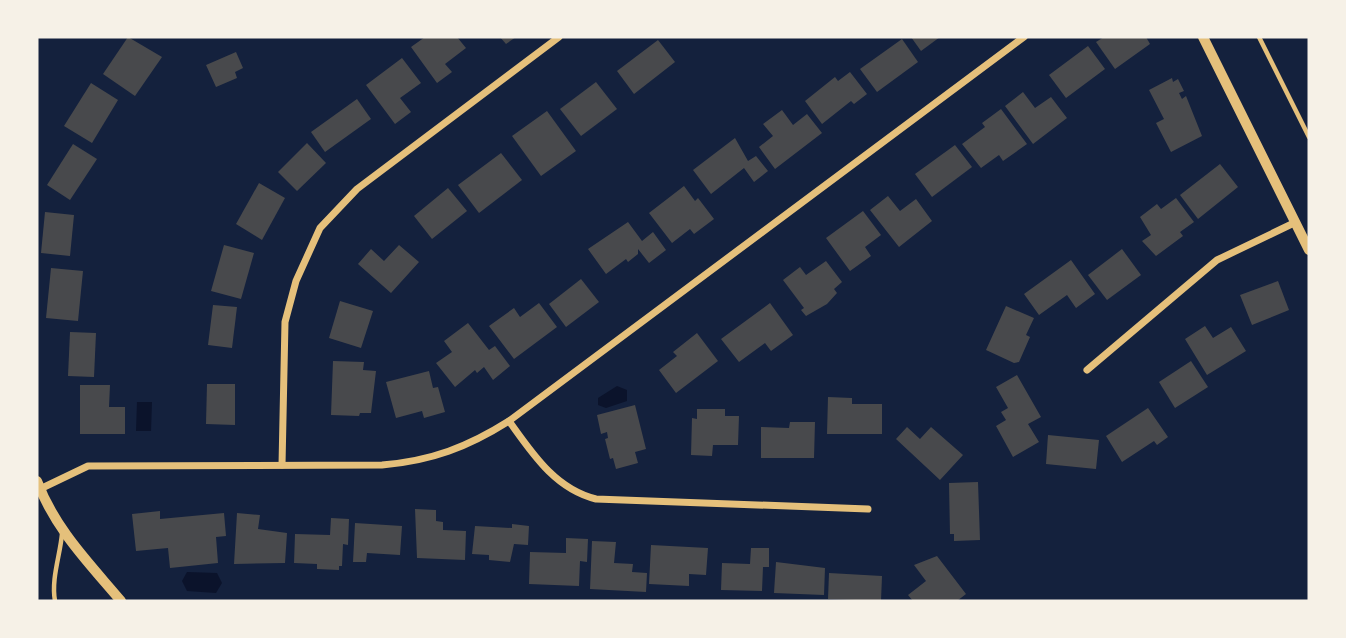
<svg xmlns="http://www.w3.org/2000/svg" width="1346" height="638" font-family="'Archivo Narrow',sans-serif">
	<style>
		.water { fill: #0b132b }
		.building { fill: #48494c }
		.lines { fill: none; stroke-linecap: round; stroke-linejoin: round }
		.service { stroke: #e5c07b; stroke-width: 4.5 }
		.minor { stroke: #e5c07b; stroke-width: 7 }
		.tertiary { stroke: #e5c07b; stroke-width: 10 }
	</style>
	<rect width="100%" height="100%" fill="#14213d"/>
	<g class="water">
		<path d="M 617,386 L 627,390 L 627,401 L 606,408 L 598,405 L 598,398 Z"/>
		<path d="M 137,402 L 152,402 L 151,431 L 136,431 Z"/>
		<path d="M 187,572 L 217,573 L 222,583 L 216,593 L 187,591 L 182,581 Z"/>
	</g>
	<g class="building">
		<path d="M 128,37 L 162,57 L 135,96 L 103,74 Z"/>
		<path d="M 425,37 L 457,37 L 466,48 L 445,64 L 452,72 L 437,83 L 411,47 Z"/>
		<path d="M 500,37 L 516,37 L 506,44 Z"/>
		<path d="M 911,37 L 940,37 L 921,51 Z"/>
		<path d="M 1104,37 L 1146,37 L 1150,44 L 1115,69 L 1096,42 Z"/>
		<path d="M 902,39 L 918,62 L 877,92 L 860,69 Z"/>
		<path d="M 658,40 L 675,62 L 634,94 L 617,71 Z"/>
		<path d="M 1088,46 L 1105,69 L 1066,98 L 1049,75 Z"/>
		<path d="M 236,52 L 243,68 L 235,72 L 237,78 L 216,87 L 206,65 Z"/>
		<path d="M 402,58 L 421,83 L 400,98 L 411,112 L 395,124 L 366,85 Z"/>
		<path d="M 850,72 L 867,94 L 854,104 L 851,101 L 822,124 L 805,101 L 835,77 L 838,81 Z"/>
		<path d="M 1172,78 L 1173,82 L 1178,79 L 1184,91 L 1179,93 L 1182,99 L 1186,96 L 1202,136 L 1171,152 L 1156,123 L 1164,119 L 1149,90 Z"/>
		<path d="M 596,82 L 617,109 L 581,136 L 560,109 Z"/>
		<path d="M 91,83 L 118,100 L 92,143 L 64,126 Z"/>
		<path d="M 1023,92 L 1035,108 L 1051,97 L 1067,118 L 1033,144 L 1005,106 Z"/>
		<path d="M 357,99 L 371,119 L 325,152 L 311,132 Z"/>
		<path d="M 1001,109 L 1027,144 L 1003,161 L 999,155 L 981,168 L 962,144 L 985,127 L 982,123 Z"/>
		<path d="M 782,110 L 793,125 L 807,114 L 822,133 L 775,169 L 759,147 L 773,136 L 763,124 Z"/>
		<path d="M 547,111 L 576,151 L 541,176 L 512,136 Z"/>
		<path d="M 735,138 L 748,161 L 756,156 L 768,171 L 754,182 L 744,168 L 711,194 L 693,170 Z"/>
		<path d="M 307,143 L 326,163 L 297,191 L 278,172 Z"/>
		<path d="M 73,144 L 97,159 L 70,200 L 47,185 Z"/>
		<path d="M 955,145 L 972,167 L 932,197 L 915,174 Z"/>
		<path d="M 501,153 L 522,180 L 479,213 L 458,185 Z"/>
		<path d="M 1220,164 L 1238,187 L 1198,219 L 1180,195 Z"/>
		<path d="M 259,183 L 285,198 L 262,240 L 236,224 Z"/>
		<path d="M 684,186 L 695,201 L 698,198 L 714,219 L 694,234 L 690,229 L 672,243 L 649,213 Z"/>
		<path d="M 448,188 L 467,211 L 432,239 L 414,216 Z"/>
		<path d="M 888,196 L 900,211 L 916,199 L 932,221 L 899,247 L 870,210 Z"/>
		<path d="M 1176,198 L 1194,222 L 1180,232 L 1183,236 L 1156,256 L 1142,241 L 1151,235 L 1140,217 L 1157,204 L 1161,209 Z"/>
		<path d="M 863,211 L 881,235 L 865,247 L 871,256 L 850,271 L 826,238 Z"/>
		<path d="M 45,212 L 74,215 L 70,256 L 41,253 Z"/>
		<path d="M 628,222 L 642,241 L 653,232 L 666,250 L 649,263 L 638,249 L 638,254 L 628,262 L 626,259 L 606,274 L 588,249 Z"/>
		<path d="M 224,245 L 254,253 L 241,299 L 211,291 Z"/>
		<path d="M 399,245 L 419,262 L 391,293 L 358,264 L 371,249 L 384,261 Z"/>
		<path d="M 1122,249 L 1141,275 L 1107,300 L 1088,275 Z"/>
		<path d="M 1071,260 L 1095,294 L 1076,308 L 1067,295 L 1039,315 L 1024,294 Z"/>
		<path d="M 826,261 L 842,282 L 834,289 L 837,293 L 827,304 L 806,316 L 801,310 L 804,308 L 783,280 L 800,267 L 806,275 Z"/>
		<path d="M 51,268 L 83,271 L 78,321 L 46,318 Z"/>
		<path d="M 581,279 L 599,302 L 566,327 L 549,304 Z"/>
		<path d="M 1278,281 L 1289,310 L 1252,325 L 1240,295 Z"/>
		<path d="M 340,301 L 373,311 L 361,348 L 329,338 Z"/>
		<path d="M 539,303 L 557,327 L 514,359 L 489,326 L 514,308 L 520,317 Z"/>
		<path d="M 770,303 L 793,335 L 771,351 L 765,343 L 739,362 L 721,339 Z"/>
		<path d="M 213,305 L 237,307 L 232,348 L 208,345 Z"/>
		<path d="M 1006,306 L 1034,318 L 1026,335 L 1030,337 L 1019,362 L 1014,363 L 986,350 Z"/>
		<path d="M 468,323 L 489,350 L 495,346 L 510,366 L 493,380 L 484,367 L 477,373 L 475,370 L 455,387 L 436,363 L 452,352 L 444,341 Z"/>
		<path d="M 1205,326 L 1213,338 L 1231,327 L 1246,351 L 1207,375 L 1185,339 Z"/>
		<path d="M 70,332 L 96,333 L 94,377 L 68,376 Z"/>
		<path d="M 697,333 L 718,361 L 676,393 L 659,370 L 677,356 L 673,352 Z"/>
		<path d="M 333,361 L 364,362 L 363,370 L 376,371 L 371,413 L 360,413 L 359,416 L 331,415 Z"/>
		<path d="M 1191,361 L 1208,387 L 1175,408 L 1159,382 Z"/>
		<path d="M 429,371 L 433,388 L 438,387 L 445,412 L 424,418 L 422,411 L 396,418 L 386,382 Z"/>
		<path d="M 1017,375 L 1041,417 L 1028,424 L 1039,442 L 1013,457 L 996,426 L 1006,420 L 1001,412 L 1008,408 L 996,387 Z"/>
		<path d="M 207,384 L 235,384 L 235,425 L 206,424 Z"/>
		<path d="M 80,385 L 110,385 L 109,407 L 125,407 L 125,434 L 80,434 Z"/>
		<path d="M 828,397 L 852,398 L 852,404 L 882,404 L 882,434 L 827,434 Z"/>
		<path d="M 635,405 L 646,449 L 635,452 L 638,463 L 616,469 L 613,458 L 610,459 L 605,439 L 608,438 L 607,432 L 601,434 L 597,415 Z"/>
		<path d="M 1148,408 L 1168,437 L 1157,445 L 1154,441 L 1122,462 L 1106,436 Z"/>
		<path d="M 697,409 L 725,409 L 725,416 L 739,416 L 738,445 L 713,445 L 712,456 L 691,455 L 692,418 L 697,419 Z"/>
		<path d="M 790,422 L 815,422 L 814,458 L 761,458 L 761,427 L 789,428 Z"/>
		<path d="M 907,427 L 920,439 L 931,427 L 963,455 L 940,480 L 896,439 Z"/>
		<path d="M 1048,435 L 1099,440 L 1096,469 L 1046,464 Z"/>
		<path d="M 978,482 L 980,540 L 954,541 L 954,534 L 950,534 L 949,483 Z"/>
		<path d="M 415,509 L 436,510 L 436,521 L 443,522 L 443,530 L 466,531 L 465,560 L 417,558 Z"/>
		<path d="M 160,511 L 160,519 L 224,513 L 226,536 L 216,537 L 218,563 L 170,568 L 168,548 L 136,551 L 132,514 Z"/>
		<path d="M 237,513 L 260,515 L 258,529 L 287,533 L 285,563 L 234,564 Z"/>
		<path d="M 331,518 L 349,519 L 348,545 L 343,544 L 342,566 L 339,566 L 339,570 L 317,569 L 317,564 L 294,563 L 295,534 L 330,535 Z"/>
		<path d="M 355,523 L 402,526 L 400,555 L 367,553 L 366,562 L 353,562 Z"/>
		<path d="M 512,524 L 529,526 L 528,545 L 514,544 L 510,562 L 489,560 L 489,555 L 472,554 L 475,526 L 512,528 Z"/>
		<path d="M 566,538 L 588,539 L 587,562 L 580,561 L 579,586 L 529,584 L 530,552 L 566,553 Z"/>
		<path d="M 592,541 L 616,542 L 614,563 L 633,564 L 632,572 L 647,573 L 646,592 L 590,589 Z"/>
		<path d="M 651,545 L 708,548 L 706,575 L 689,574 L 689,586 L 649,584 Z"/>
		<path d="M 751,548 L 769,548 L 769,567 L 763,567 L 762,591 L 721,590 L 722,563 L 750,564 Z"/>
		<path d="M 937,556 L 966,594 L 957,601 L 913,601 L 908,595 L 926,581 L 914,565 Z"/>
		<path d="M 776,562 L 825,568 L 824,595 L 774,593 Z"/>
		<path d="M 829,573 L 882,576 L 881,601 L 828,599 Z"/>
	</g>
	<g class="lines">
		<g class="service">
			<path d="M 1259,37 L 1309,137"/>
			<path d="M 55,601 C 51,579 60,556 62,534"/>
		</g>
		<g class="minor">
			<path d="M 1087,370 L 1217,260 L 1296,222"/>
			<path d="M 509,421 C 532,453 555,489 596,499 L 868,509"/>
			<path d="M 282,465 L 285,322 L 296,281 L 320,228 L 357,189 L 559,37"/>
			<path d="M 40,489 L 88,466 L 382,465 C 431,461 468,447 509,421 L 1024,37"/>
		</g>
		<g class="tertiary">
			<path d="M 1203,37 L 1309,250"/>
			<path d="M 37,481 C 55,529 89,563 121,601"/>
		</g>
	</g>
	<rect width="1346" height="638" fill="none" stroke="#f6f1e7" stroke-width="77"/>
</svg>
